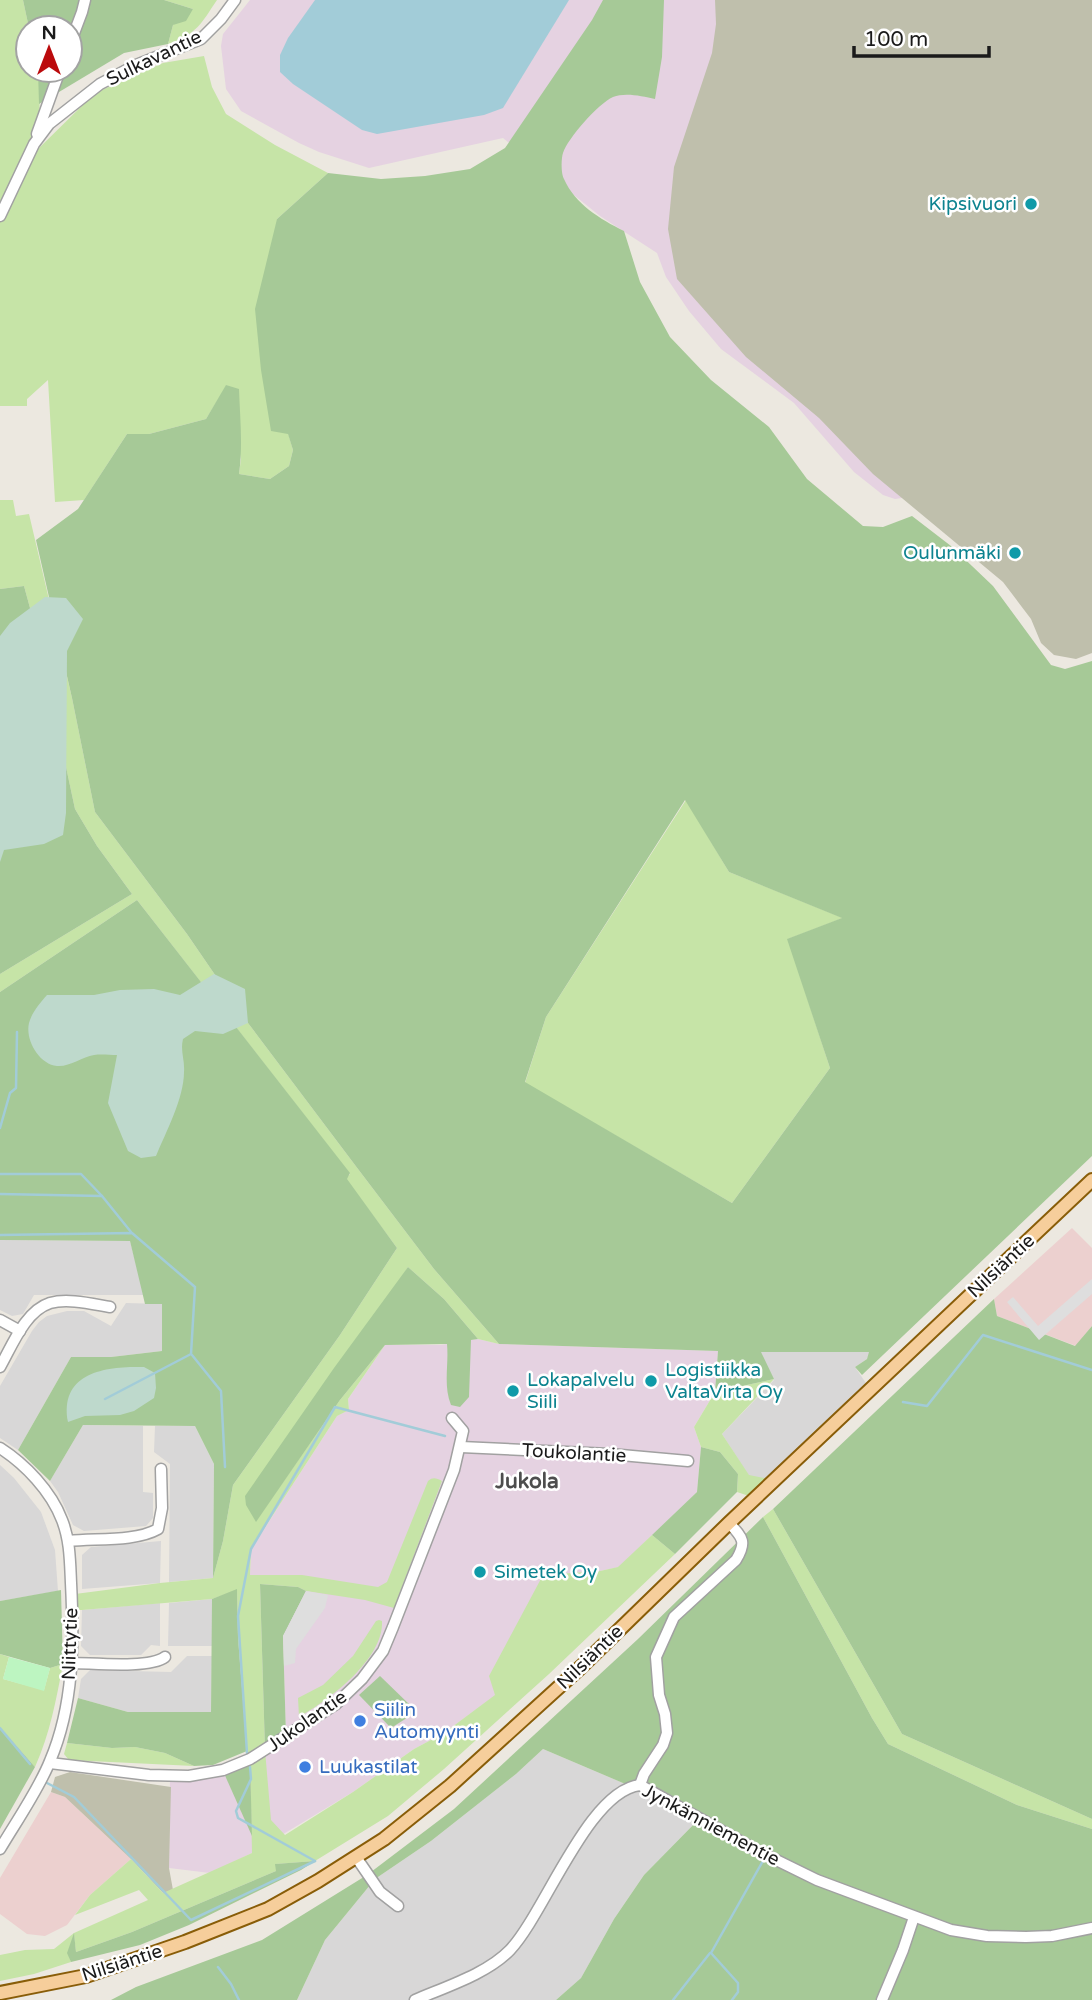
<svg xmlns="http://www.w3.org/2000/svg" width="1092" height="2000" font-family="'Varela Round',sans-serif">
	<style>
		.residential { fill: #d8d7d7 }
		.commercial { fill: #ecd0cf }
		.industrial { fill: #e5d2e1 }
		.construction { fill: #bfbfac }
		.grass { fill: #c6e4a7 }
		.forest { fill: #a6c997; fill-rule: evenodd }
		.wetland { fill: #bed9cc }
		.park { fill: #bdf5c1 }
		.parking { fill: #dedede }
		.water { fill: #a2ccd8 }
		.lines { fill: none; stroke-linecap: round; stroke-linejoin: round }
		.stream { stroke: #a2ccd8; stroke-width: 2.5 }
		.minor-casing { stroke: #a1a1a1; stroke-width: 13 }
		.major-casing { stroke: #895d08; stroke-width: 16 }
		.minor { stroke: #fff; stroke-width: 10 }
		.major { stroke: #f6ce9b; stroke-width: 12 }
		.culture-dot { fill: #0f9aa8; stroke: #fff; stroke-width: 2.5 }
		.shop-dot { fill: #3f7fe0; stroke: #fff; stroke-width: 2.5 }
		.labels { text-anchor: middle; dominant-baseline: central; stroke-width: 5; stroke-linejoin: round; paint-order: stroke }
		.street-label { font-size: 19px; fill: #1a1a1a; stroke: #fff }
		.culture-label { font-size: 19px; fill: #0d838f; stroke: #fff; text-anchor: start }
		.shop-label { font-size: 19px; fill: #366cbe; stroke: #fff; text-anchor: start }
		.neighbourhood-label { font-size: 21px; font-weight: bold; fill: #4d4d4d; stroke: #fff }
	</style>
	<rect width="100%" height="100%" fill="#ece8e0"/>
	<g class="residential">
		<path d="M 0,1240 L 130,1241 L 144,1295 L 34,1295 L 23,1314 L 12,1316 L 0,1310 Z"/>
		<path d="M 126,1303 L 162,1304 L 162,1351 L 111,1357 L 71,1357 L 18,1450 L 0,1438 L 0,1386 L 32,1331 L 39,1322 L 47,1316 L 67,1311 L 84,1311 L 111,1326 Z"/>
		<path d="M 760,1352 L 870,1352 L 867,1359 L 855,1367 L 870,1389 L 774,1480 L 749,1476 L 722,1434 L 774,1380 Z"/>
		<path d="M 83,1425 L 143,1426 L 143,1492 L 153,1493 L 153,1518 L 146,1526 L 84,1531 L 73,1525 L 58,1492 L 50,1481 Z"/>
		<path d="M 155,1426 L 195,1426 L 214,1464 L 213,1578 L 169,1582 L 170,1464 L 154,1452 Z"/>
		<path d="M 0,1465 L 14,1478 L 41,1512 L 55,1550 L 58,1591 L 0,1601 Z"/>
		<path d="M 161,1541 L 160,1583 L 82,1589 L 82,1555 L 91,1547 Z"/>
		<path d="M 212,1599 L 212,1646 L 168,1646 L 169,1603 Z"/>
		<path d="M 160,1603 L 160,1646 L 151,1645 L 141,1655 L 90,1655 L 81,1646 L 82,1610 Z"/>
		<path d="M 187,1656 L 212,1656 L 211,1712 L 128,1712 L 78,1698 L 81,1679 L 90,1670 L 171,1672 Z"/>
		<path d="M 543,1749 L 630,1786 L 643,1789 L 697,1821 L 644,1875 L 614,1919 L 581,1978 L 556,2000 L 297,2000 L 325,1940 L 375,1879 L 431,1841 L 516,1774 Z"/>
	</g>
	<g class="commercial">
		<path d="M 1072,1228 L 1092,1248 L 1092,1326 L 1076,1346 L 997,1316 L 994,1299 Z"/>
		<path d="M 51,1792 L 65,1797 L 131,1859 L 90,1895 L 67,1925 L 45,1936 L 27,1934 L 0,1914 L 0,1878 Z"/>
	</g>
	<g class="industrial">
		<path d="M 250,0 L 1092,0 L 909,497 L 895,499 L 883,495 L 854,472 L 794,403 L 721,349 L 689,311 L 666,277 L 657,253 L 600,216 L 503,138 L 369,168 L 319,152 L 299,143 L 241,111 L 226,89 L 221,46 L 223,34 Z"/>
		<path d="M 478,1339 L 499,1344 L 718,1351 L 715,1392 L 694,1427 L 701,1447 L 697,1492 L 619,1567 L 600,1571 L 543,1575 L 496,1695 L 444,1733 L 414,1749 L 353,1792 L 252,1853 L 210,1873 L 169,1868 L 170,1776 L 223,1770 L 286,1736 L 283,1636 L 302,1576 L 250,1575 L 251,1549 L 337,1416 L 349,1410 L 348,1399 L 385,1345 L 441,1345 Z"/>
	</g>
	<g class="construction">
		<path d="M 715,0 L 1092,0 L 1092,653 L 1076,659 L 1054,655 L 1041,643 L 1031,619 L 1003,582 L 873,474 L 819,418 L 746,357 L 677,279 L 668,229 L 674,167 L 712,53 L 716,24 Z"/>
		<path d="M 70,1772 L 171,1787 L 169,1868 L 173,1890 L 163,1893 L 131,1859 L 65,1797 L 51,1792 L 55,1777 Z"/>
	</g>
	<g class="grass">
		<path d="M 0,0 L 23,0 L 29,28 L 28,70 L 38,70 L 39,77 L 40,127 L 36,139 L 36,151 L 95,93 L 163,63 L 204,56 L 212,87 L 226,114 L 275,145 L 328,173 L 277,219 L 288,433 L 293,450 L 289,466 L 270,479 L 239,474 L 241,459 L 227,385 L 206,419 L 149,434 L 127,434 L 84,500 L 55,502 L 48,380 L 27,399 L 27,406 L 0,406 Z"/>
		<path d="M 164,0 L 217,0 C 200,25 198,33 168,44 L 173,25 L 193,9 Z"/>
		<path d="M 0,500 L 13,500 L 16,516 L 29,514 L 72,698 L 95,812 L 187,934 L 248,1023 L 358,1169 L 434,1269 L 499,1344 L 478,1339 L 444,1299 L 408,1267 L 256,1521 L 340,1400 L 385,1345 L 348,1399 L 349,1410 L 337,1416 L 251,1549 L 250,1575 L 302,1575 L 378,1587 L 387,1582 L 428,1481 C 433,1477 436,1478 442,1481 L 394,1608 L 365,1600 L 306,1591 L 298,1587 L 260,1584 L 265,1750 L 271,1820 L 285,1835 L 353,1792 L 414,1749 L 444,1733 L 495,1695 L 489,1676 L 543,1575 L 600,1571 L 618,1567 L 652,1535 L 675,1554 L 549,1674 L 444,1769 L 388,1816 L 315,1861 L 276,1864 L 276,1871 L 132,1932 L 76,1952 L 74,1935 L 68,1952 L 71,1962 L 34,1974 L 0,1981 L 0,1955 L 25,1950 L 54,1949 L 74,1933 L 148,1900 L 139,1890 L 75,1915 L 90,1895 L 131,1859 L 163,1893 L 252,1853 L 250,1760 L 247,1751 L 238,1638 L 237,1590 L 212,1599 L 82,1610 L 75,1610 L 75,1594 L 160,1583 L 213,1578 L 223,1541 L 233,1485 L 340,1335 L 397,1248 L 346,1179 L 350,1174 L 137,900 L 0,992 L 0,974 L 132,894 L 97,846 L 75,809 L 39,641 L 24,586 L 0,589 Z"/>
		<path d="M 686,800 L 729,872 L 843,918 L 788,939 L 830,1068 L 732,1203 L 525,1083 L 546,1017 Z"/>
		<path d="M 774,1379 L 722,1434 L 749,1475 L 774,1480 L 755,1498 L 737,1492 L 738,1474 L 720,1452 L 701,1447 L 694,1427 L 715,1392 Z"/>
		<path d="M 773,1509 L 902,1734 L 1092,1819 L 1092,1829 L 1017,1805 L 888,1744 L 872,1718 L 763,1517 Z"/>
		<path d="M 379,1620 L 382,1621 C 384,1659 329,1700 299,1717 L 298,1698 L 323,1685 L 353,1656 L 376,1621 Z"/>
		<path d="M 0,1654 L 9,1657 L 3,1679 L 44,1690 L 50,1668 L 63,1664 C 56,1700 50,1734 35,1767 L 0,1727 Z"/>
		<path d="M 67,1743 L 112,1748 L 135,1747 L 165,1753 L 194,1766 L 69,1760 L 64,1754 Z"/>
	</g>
	<g class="forest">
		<path d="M 23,0 L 164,0 L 193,9 L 186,21 L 173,25 L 168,44 L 124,53 L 39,104 L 38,70 L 70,70 L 70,28 L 29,28 Z"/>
		<path d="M 603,0 L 664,0 L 662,57 L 655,99 C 642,96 625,92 613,97 C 598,104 568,138 563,153 C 561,159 561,174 564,179 C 575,204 600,219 624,231 L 640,282 L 670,337 L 711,380 L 769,427 L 807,479 L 863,526 L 883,527 L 912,516 L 951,546 L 993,586 L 1051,665 L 1065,669 L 1092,661 L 1092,1156 L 862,1375 L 855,1367 L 867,1359 L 869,1352 L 761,1352 L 774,1379 L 715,1392 L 718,1351 L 499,1344 L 434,1269 L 358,1169 L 248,1023 L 187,934 L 95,812 L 72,698 L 36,540 L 78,509 L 127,434 L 149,434 L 206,419 L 226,385 L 239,389 C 240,417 243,446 239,474 L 270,479 L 289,466 L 293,450 L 288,434 L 271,431 L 261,370 L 255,309 L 277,219 L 328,173 L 381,179 L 425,176 L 470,169 L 505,148 L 592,20 ZM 685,800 L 729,872 L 842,918 L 787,939 L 830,1068 L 732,1203 L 525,1082 L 546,1017 Z"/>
		<path d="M 24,586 L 39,641 L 75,809 L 97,846 L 132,894 L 0,974 L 0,589 Z"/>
		<path d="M 137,900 L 350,1173 L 347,1179 L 397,1248 L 340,1335 L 233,1485 L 223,1541 L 213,1578 L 214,1464 L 195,1426 L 83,1425 L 50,1481 L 18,1450 L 71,1357 L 111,1357 L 162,1351 L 162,1304 L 145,1304 L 130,1241 L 0,1240 L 0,992 Z"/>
		<path d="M 408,1267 L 444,1299 L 478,1339 L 471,1340 L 469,1397 L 460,1407 L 451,1405 C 443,1385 449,1365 447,1344 L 385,1345 L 340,1400 L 256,1522 L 246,1505 L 245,1496 L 334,1368 Z"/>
		<path d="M 994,1299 L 997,1316 L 1075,1346 L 1092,1326 L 1092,1819 L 902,1734 L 773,1509 Z"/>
		<path d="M 701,1447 L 720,1452 L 738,1474 L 737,1492 L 675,1554 L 652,1535 L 697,1492 Z"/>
		<path d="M 763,1517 L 872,1718 L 888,1744 L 1017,1805 L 1092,1829 L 1092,2000 L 556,2000 L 581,1978 L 614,1919 L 644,1875 L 697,1821 L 817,1880 L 649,1789 L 630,1786 L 543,1749 L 516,1774 L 431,1841 L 375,1879 L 325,1940 L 297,2000 L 111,2000 L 136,1987 L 262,1940 L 367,1875 L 454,1809 L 638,1639 Z"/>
		<path d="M 260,1584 L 298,1587 L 306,1591 L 283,1636 L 286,1736 L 265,1750 Z"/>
		<path d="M 237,1589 L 238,1638 L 247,1751 L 213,1765 L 194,1766 L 165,1753 L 135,1747 L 112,1748 L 67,1743 L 78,1698 L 128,1712 L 211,1712 L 212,1599 Z"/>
		<path d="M 61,1590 L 63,1664 L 50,1668 L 0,1654 L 0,1601 Z"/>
		<path d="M 380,1676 L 413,1708 L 410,1716 L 391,1728 L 359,1695 Z"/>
		<path d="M 0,1727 L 35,1767 L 0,1829 Z"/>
		<path d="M 250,1759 L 252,1836 L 223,1771 Z"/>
		<path d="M 315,1861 L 301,1870 L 189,1925 L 140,1945 L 71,1962 L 67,1953 L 74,1933 L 76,1952 L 132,1932 L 276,1871 L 275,1864 Z"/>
	</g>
	<g class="wetland">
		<path d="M 45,597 L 66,598 L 83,619 L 67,651 L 66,813 L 63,835 L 44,844 L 4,850 L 0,862 L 0,636 L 10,623 Z"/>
		<path d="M 214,974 L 245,989 L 248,1023 L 223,1034 L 195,1031 L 183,1039 C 180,1051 185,1060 184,1072 C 184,1098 166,1132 156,1156 L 141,1158 L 128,1151 L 108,1103 L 117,1055 C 110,1055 101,1054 94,1055 C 82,1057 70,1067 57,1066 C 39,1064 25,1040 29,1023 C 32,1012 40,1003 47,995 L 94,995 L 120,990 L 154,989 L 180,995 Z"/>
		<path d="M 144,1367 L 155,1373 L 156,1388 L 154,1398 L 134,1411 L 120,1415 L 85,1416 L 68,1422 C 59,1372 106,1366 144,1367 Z"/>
	</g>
	<path class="park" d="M 9,1657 L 50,1668 L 44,1691 L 3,1679 Z"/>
	<g class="parking">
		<path d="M 1092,1279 L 1092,1294 L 1039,1340 L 1007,1302 L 1013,1297 L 1038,1326 Z"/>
		<path d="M 306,1591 L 328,1595 L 325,1608 L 296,1649 L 295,1663 L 284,1666 L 283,1636 Z"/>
	</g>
	<path class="water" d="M 315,0 L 569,0 L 503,108 L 484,115 L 377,134 L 362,130 L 293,84 L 280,72 L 280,55 L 288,38 Z"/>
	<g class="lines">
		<g class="stream">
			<path d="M 0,1128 L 10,1093 L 16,1088 L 17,1032"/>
			<path d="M 0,1174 L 81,1174 L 102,1196 L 131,1232"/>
			<path d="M 0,1194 L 102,1196"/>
			<path d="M 0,1235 L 132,1233 L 195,1287 L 191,1354 L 105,1399"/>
			<path d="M 192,1355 L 221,1391 L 225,1467"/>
			<path d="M 903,1402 L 927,1406 L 983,1335 L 1092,1370"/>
			<path d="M 0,1728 L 30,1764"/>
			<path d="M 247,1753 L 238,1616 L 251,1549 L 335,1407 L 445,1436"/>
			<path d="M 250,1767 L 251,1779 L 236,1811 L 238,1818 L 315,1861"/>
			<path d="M 47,1783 L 74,1797 L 191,1920 L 315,1861"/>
			<path d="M 218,1967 L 231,1984 L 239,2000"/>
			<path d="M 673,2000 L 710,1953"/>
			<path d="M 732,2000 L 738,1992 L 738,1983 L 711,1953 L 764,1859"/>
		</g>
		<g class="minor-casing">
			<g id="minor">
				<path d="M 70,44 L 82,12 L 85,0"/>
				<path d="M 37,134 L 60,70"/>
				<path d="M 0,216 L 34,144 L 49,124 L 100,84 L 136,65 L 201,39 L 221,19 L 235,0"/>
				<path d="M 0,1320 L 20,1331"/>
				<path d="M 0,1367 C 12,1346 25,1311 50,1303 C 68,1298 92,1304 110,1307"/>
				<path d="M 461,1447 L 610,1454 L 688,1461"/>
				<path d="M 0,1448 C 25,1464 51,1491 62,1520 C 70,1540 70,1561 71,1583 C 74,1642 74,1705 50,1761 C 39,1789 16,1822 0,1849"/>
				<path d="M 69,1541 C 95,1538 135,1542 158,1529 L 162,1508 L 161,1469"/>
				<path d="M 71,1663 C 93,1663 149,1669 165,1657"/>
				<path d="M 50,1763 L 149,1775 L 189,1776 L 223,1770 L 250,1759 L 336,1704 L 362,1679 L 383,1651 L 393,1627 L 454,1470 L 463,1431 L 452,1418"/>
				<path d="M 640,1785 L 644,1774 L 663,1745 L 667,1733 L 665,1714 L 659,1695 L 656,1657 L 674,1617 L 736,1560 C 747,1542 743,1538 729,1523"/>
				<path d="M 356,1857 L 380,1892 L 398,1906"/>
				<path d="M 415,2000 C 445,1987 487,1974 510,1950 C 545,1913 588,1791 640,1785 L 756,1850 L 817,1880 L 951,1930 L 987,1936 L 1026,1937 L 1052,1936 L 1092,1928"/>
				<path d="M 882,2000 L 903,1950 L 914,1917"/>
			</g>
		</g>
		<g class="major-casing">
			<path id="major" d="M 0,1993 L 86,1976 L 185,1942 L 268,1909 L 318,1881 L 384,1839 L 450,1786 L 581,1667 L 729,1523 L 1092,1180"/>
		</g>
		<use href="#minor" class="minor"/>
		<use href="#major" class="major"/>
	</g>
	<g class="culture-dot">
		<circle cx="1031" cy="204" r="7"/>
		<circle cx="1015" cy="553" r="7"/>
		<circle cx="651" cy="1381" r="7"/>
		<circle cx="513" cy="1391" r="7"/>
		<circle cx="480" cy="1572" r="7"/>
	</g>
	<g class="shop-dot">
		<circle cx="360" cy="1721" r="7"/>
		<circle cx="305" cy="1767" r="7"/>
	</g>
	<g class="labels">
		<g class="street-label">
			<text transform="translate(154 58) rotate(-26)">Sulkavantie</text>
			<text transform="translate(1001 1266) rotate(-43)">Nilsiäntie</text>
			<text transform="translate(574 1453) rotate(3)">Toukolantie</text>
			<text transform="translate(70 1644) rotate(-88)">Niittytie</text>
			<text transform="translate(590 1657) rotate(-44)">Nilsiäntie</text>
			<text transform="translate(307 1721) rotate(-35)">Jukolantie</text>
			<text transform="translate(711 1825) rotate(28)">Jynkänniementie</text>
			<text transform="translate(122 1963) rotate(-18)">Nilsiäntie</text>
		</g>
		<g class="culture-label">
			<text x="1017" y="204" text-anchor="end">Kipsivuori</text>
			<text x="1001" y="553" text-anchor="end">Oulunmäki</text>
			<text x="665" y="1370">Logistiikka<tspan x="665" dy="22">ValtaVirta Oy</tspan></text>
			<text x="527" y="1380">Lokapalvelu<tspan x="527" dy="22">Siili</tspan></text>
			<text x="494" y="1572">Simetek Oy</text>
		</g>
		<g class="shop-label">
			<text x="374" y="1710">Siilin<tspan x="374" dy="22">Automyynti</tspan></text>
			<text x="319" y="1767">Luukastilat</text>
		</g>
		<g class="neighbourhood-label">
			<text x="527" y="1481">Jukola</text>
		</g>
	</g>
	<g transform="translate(49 49)"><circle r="33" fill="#ffffff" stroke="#a3a3a3" stroke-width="2"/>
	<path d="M0-5L12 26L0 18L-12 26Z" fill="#bb0a0c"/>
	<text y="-10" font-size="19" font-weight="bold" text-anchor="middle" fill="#1a1a1a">N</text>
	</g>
	<path d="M854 46v10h135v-10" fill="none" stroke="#1a1a1a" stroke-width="3.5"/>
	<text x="864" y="46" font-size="21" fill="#1a1a1a" stroke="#ffffff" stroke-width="5" paint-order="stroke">100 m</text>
</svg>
